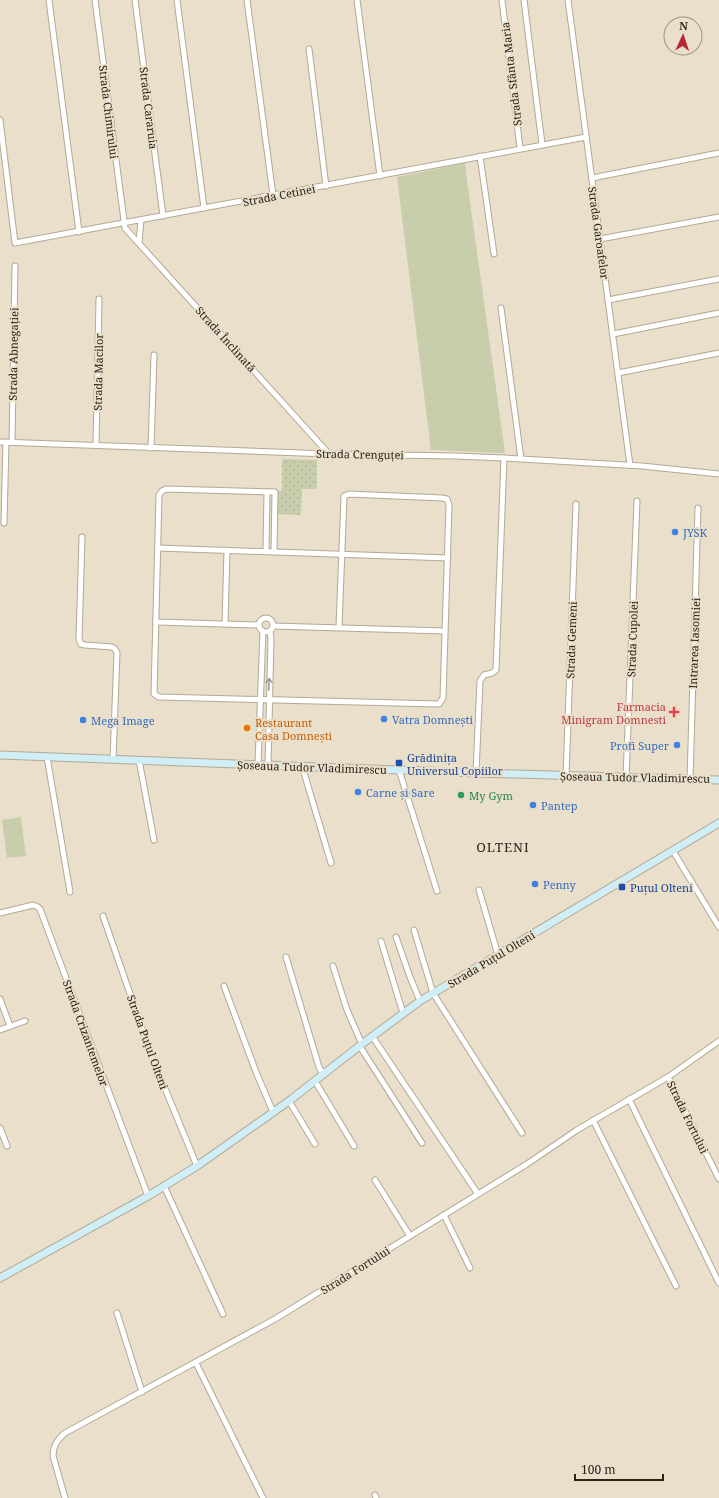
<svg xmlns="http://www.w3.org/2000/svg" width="719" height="1498" font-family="'Noto Serif',serif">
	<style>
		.grass { fill: #c8ceab }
		.park { fill: url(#park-dots) }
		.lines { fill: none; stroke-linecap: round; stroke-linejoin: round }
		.street-casing { stroke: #b3a995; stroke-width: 7 }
		.secondary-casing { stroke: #b3a995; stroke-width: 9 }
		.street { stroke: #fff; stroke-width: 5 }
		.secondary { stroke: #d0eef6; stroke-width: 7 }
		.oneway { stroke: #9e9c99 }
		.shop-dot { fill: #3f7fe0; stroke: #eadfca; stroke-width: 1.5 }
		.health-dot { fill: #e0444e; stroke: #eadfca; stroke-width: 1.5 }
		.food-dot { fill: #e8710a; stroke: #eadfca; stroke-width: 1.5 }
		.transit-dot { fill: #1a4fb4; stroke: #eadfca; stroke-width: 1.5 }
		.leisure-dot { fill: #2e9e5b; stroke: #eadfca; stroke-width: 1.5 }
		.labels { text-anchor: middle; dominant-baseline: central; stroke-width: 4; stroke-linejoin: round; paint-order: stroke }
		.street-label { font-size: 11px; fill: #28241c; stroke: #eadfca }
		.shop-label { font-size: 11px; fill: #366cbe; stroke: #eadfca; text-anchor: start }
		.health-label { font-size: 11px; fill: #be3a42; stroke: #eadfca; text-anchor: end }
		.food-label { font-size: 11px; fill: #c56008; stroke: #eadfca; text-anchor: start }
		.transit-label { font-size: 11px; fill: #164399; stroke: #eadfca; text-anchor: start }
		.leisure-label { font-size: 11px; fill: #27864d; stroke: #eadfca; text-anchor: start }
		.quarter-label { font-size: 13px; letter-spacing: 1px; fill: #28241c; stroke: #eadfca }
	</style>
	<defs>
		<pattern id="park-dots" width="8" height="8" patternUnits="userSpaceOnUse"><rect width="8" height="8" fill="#c8ceab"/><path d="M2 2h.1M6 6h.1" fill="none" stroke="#acb193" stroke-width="1.8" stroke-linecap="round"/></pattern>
	</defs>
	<rect width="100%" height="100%" fill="#eadfca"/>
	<g class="grass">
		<path d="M 465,163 L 466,173 L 505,453 L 431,450 L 397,177 Z"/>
		<path d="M 21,817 L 26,856 L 7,858 L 2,820 Z"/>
	</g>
	<path class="park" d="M 282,459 L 317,460 L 317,489 L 302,489 L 301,515 L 276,514 L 276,491 L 282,491 Z"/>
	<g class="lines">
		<g class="street-casing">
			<g id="street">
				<path d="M 49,0 L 79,232"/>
				<path d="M 95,0 L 125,228 L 329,454"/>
				<path d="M 135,0 L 163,216"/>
				<path d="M 177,0 L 204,208"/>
				<path d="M 247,0 L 273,195"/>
				<path d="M 357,0 L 380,176"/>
				<path d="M 502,0 L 520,148"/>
				<path d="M 524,0 L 542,144"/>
				<path d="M 568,0 L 630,465"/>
				<path d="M 309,49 L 326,186"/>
				<path d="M 0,120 L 15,243 L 586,137"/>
				<path d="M 480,156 L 494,254"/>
				<path d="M 592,178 L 719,153"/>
				<path d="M 600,239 L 719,217"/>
				<path d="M 139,243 L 141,220"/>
				<path d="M 608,300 L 719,279"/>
				<path d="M 501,308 L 521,459"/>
				<path d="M 613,334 L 719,313"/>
				<path d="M 618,373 L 719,353"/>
				<path d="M 0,442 L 329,454 L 455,456 L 504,458 L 642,466 L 719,474"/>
				<path d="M 12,442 L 15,266"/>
				<path d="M 96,445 L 99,299"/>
				<path d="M 151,448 L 154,355"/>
				<path d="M 4,523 L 6,442"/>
				<path d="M 82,537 L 79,639 L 81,644 L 85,645 L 112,647 L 115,649 L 117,653 L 113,759"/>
				<path d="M 158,548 L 448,558"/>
				<path d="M 266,551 L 267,492"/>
				<path d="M 274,552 L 275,492 L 166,489 L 162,491 L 159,495 L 154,694 L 159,697 L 439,704 L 443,698 L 449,505 L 447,499 L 442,498 L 349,494 L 344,496 L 339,627"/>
				<circle cx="266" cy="625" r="7"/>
				<path d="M 156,622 L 259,625"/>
				<path d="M 225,624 L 227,550"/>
				<path d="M 273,626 L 445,631"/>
				<path d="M 47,757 L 70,892"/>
				<path d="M 139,760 L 154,840"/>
				<path d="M 258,764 L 263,631"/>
				<path d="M 268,765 L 271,639 L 270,631"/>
				<path d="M 302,766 L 331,863"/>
				<path d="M 399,770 L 437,891"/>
				<path d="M 476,773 L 480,681 L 484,675 L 492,673 L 496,670 L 504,458"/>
				<path d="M 566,776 L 576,504"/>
				<path d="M 626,777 L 637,501"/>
				<path d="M 690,779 L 698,508"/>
				<path d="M 673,851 L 719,927"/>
				<path d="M 479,890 L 498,955"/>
				<path d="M 0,913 L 33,905 L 38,907 L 40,909 L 148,1196"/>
				<path d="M 103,916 L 152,1057 L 197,1166"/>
				<path d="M 414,930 L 433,993 L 522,1133"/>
				<path d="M 396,937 L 410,977 L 420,1001"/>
				<path d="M 381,941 L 403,1013"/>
				<path d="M 286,957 L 319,1067 L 323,1074"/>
				<path d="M 333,966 L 347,1010 L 362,1044"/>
				<path d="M 224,986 L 256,1072 L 273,1112"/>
				<path d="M 0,999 L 10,1026"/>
				<path d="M 0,1030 L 25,1021"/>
				<path d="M 372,1036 L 478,1194"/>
				<path d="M 359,1045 L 422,1143"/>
				<path d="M 668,1077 L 719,1179"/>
				<path d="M 315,1081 L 354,1146"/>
				<path d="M 629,1099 L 719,1283"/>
				<path d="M 289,1101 L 315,1144"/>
				<path d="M 593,1120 L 676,1286"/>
				<path d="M 0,1128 L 7,1146"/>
				<path d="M 375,1180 L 410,1236"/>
				<path d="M 164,1186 L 223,1314"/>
				<path d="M 444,1215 L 470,1268"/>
				<path d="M 117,1313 L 142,1392"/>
				<path d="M 196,1363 L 263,1498"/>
				<path d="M 375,1495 L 376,1498"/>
				<path d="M 65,1498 L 53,1456 C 53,1446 57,1440 65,1433 L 275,1319 L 527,1164 L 577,1130 L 668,1077 L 719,1041"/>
			</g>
		</g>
		<g class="secondary-casing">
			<g id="secondary">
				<path d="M 0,755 L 478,773 L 719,780"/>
				<path d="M 0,1278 L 148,1196 L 197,1166 L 289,1101 L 362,1044 L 420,1001 L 719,823"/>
			</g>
		</g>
		<use href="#street" class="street"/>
		<use href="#secondary" class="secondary"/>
	</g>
	<defs><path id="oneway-shaft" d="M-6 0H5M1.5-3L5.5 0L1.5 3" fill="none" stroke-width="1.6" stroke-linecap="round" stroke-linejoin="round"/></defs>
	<use class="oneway" href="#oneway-shaft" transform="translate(269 684) rotate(-88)"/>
	<g class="shop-dot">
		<circle cx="675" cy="532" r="4"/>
		<circle cx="384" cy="719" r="4"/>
		<circle cx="83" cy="720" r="4"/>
		<circle cx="677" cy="745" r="4"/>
		<circle cx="358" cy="792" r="4"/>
		<circle cx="533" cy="805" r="4"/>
		<circle cx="535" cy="884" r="4"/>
	</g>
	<path class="health-dot" d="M672 706h4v4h4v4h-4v4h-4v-4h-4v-4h4z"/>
	<circle class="food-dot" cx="247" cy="728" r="4"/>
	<g class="transit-dot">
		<rect x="395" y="759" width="8" height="8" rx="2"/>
		<rect x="618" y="883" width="8" height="8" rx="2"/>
	</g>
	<circle class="leisure-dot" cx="461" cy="795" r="4"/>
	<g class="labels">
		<g class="street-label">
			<text transform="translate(511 74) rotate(-97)">Strada Sfânta Maria</text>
			<text transform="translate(149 108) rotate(83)">Strada Cararuia</text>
			<text transform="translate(109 112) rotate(83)">Strada Chimirului</text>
			<text transform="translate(279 195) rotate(-11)">Strada Cetinei</text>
			<text transform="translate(599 233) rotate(82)">Strada Garoafelor</text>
			<text transform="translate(226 339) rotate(48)">Strada Înclinată</text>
			<text transform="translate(13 354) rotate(-89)">Strada Abnegației</text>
			<text transform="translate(98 372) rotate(-89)">Strada Macilor</text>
			<text transform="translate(360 454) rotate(1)">Strada Crenguței</text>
			<text transform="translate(632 639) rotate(-88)">Strada Cupolei</text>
			<text transform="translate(571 640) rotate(-88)">Strada Gemeni</text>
			<text transform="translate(694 643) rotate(-88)">Intrarea Iasomiei</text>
			<text transform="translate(312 767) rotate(2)">Șoseaua Tudor Vladimirescu</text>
			<text transform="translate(635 777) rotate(1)">Șoseaua Tudor Vladimirescu</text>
			<text transform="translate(491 959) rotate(-31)">Strada Puțul Olteni</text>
			<text transform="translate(86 1033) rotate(70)">Strada Crizantemelor</text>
			<text transform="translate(148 1042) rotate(70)">Strada Puțul Olteni</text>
			<text transform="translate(688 1117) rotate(64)">Strada Fortului</text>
			<text transform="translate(355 1270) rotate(-32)">Strada Fortului</text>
		</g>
		<g class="shop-label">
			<text x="683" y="532">JYSK</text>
			<text x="392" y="719">Vatra Domnești</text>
			<text x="91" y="720">Mega Image</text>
			<text x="669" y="745" text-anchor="end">Profi Super</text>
			<text x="366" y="792">Carne și Sare</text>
			<text x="541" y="805">Pantep</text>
			<text x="543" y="884">Penny</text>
		</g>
		<g class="health-label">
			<text x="666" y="706">Farmacia<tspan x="666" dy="13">Minigram Domnesti</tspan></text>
		</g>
		<g class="food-label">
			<text x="255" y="722">Restaurant<tspan x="255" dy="13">Casa Domnești</tspan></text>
		</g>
		<g class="transit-label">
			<text x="407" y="757">Grădinița<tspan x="407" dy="13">Universul Copiilor</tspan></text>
			<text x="630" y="887">Puțul Olteni</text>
		</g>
		<g class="leisure-label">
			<text x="469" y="795">My Gym</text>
		</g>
		<g class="quarter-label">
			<text x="503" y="847">OLTENI</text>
		</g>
	</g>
	<g transform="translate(683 36) rotate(3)"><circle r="19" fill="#eadfca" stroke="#9c9484"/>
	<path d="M0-3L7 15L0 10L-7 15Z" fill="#b82736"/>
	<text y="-6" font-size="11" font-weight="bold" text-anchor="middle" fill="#28241c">N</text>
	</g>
	<path d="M575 1474v6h88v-6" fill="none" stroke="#28241c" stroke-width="2"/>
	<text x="581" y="1474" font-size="12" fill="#28241c" stroke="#eadfca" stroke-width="3" paint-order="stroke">100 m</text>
</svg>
